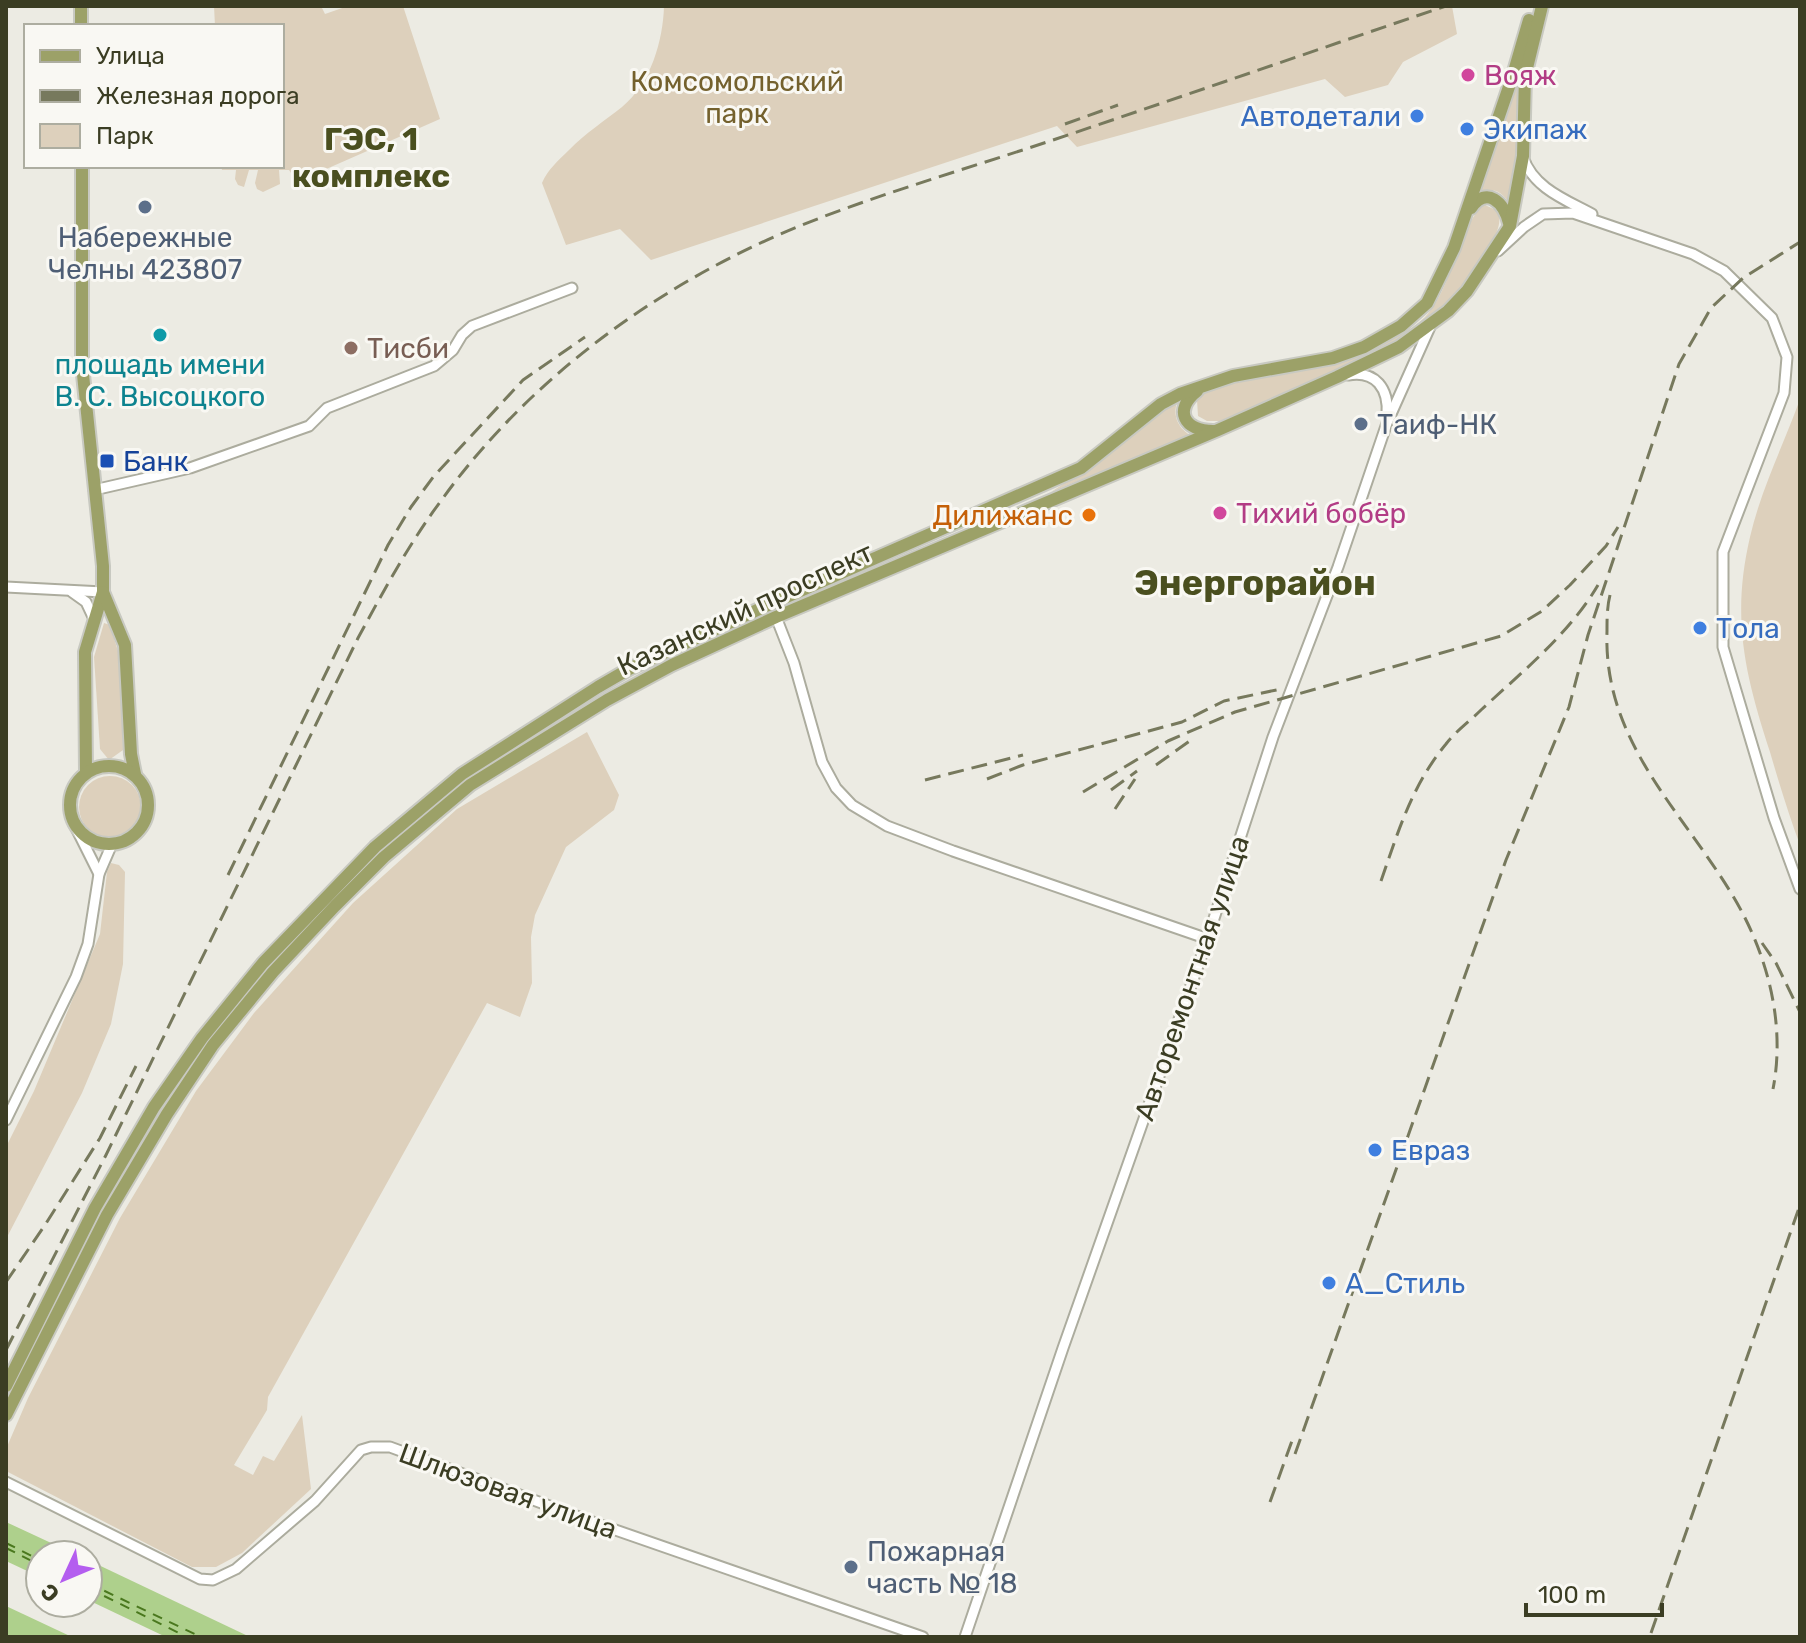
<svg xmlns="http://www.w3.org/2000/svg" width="1806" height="1643" font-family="Rubik,sans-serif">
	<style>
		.green { fill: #ddd0bc }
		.water { fill: #aed08c }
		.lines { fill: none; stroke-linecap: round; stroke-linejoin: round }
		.ferry { stroke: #4a781e; stroke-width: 2; stroke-dasharray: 10 8; stroke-linecap: butt }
		.minor-casing { stroke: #acac9e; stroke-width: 13 }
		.major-casing { stroke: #c8c9c1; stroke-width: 16 }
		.minor { stroke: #fff; stroke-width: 9 }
		.major { stroke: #9ca168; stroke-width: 12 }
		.rail { stroke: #77795d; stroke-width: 3; stroke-dasharray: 16 8; stroke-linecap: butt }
		.hotel-dot { fill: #d1479c; stroke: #f9f8f3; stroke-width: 3 }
		.shop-dot { fill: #3f7fe0; stroke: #f9f8f3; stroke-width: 3 }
		.service-dot { fill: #5c6f8a; stroke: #f9f8f3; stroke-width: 3 }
		.culture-dot { fill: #0f9aa8; stroke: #f9f8f3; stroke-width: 3 }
		.education-dot { fill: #8d6e63; stroke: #f9f8f3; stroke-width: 3 }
		.transit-dot { fill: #1a4fb4; stroke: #f9f8f3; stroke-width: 3 }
		.food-dot { fill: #e8710a; stroke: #f9f8f3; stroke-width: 3 }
		.labels { text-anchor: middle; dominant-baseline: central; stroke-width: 6; stroke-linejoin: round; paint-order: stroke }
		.hotel-label { font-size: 28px; fill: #b23c85; stroke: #f9f8f3; text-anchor: start }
		.park-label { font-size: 28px; fill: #74612d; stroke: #f9f8f3 }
		.shop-label { font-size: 28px; fill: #366cbe; stroke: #f9f8f3; text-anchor: start }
		.service-label { font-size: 28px; fill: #4e5e75; stroke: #f9f8f3; text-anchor: start }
		.education-label { font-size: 28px; fill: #785e54; stroke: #f9f8f3; text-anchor: start }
		.culture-label { font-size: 28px; fill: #0d838f; stroke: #f9f8f3 }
		.transit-label { font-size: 28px; fill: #164399; stroke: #f9f8f3; text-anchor: start }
		.food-label { font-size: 28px; fill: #c56008; stroke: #f9f8f3; text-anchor: end }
		.street-label { font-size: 28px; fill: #3b3d23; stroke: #f9f8f3 }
		.quarter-label { font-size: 32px; font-weight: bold; fill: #4a4f1f; stroke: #f9f8f3 }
		.district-label { font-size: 36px; font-weight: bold; fill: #4a4f1f; stroke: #f9f8f3 }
	</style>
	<rect width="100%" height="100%" fill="#ecebe3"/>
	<g class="green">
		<path d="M 214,6 L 321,6 L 325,14 L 348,6 L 403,6 L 440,119 L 324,170 L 319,186 C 304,191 296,181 289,170 L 279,170 L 280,184 L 263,192 L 257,189 L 255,183 L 258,170 L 249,170 L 244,187 L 238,185 L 235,179 L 236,170 L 222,170 L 221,166 L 282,166 L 282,26 L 215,26 Z"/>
		<path d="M 664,6 L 1452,6 L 1457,34 L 1403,62 L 1388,85 L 1345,97 L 1325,79 L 1077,147 L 1057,126 L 651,260 L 620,229 L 566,245 L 542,183 C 548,169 558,161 569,150 C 586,133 604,121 622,107 C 651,83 663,41 664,6 Z"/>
		<path d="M 1518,73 L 1518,152 L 1509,203 C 1502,191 1492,187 1479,192 Z"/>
		<path d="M 1485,205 L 1498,211 C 1503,225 1494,238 1487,250 C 1478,267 1466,288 1452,301 C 1389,360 1299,387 1220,421 L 1207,421 L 1198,416 L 1197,400 L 1207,390 L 1223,384 C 1280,371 1383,358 1425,317 C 1452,290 1463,215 1485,205 Z"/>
		<path d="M 1800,399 L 1800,845 C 1789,815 1779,783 1770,752 C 1745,675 1731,618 1750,537 C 1761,489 1784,444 1800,399 Z"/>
		<path d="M 1178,400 C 1172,414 1177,427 1190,435 L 1051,492 L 1108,455 Z"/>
		<path d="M 104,623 L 110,625 L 121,661 L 123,750 L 109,760 L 100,749 L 94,657 Z"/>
		<path d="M 587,732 L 619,795 L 614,810 L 566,847 L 535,915 L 531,937 L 532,983 L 520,1017 L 487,1003 L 268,1397 L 267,1410 L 234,1465 L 253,1475 L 263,1456 L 274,1461 L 302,1415 L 311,1489 L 242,1553 L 216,1567 L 192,1567 L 6,1471 L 6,1449 L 28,1398 L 120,1218 L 196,1091 L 254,1013 L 353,903 L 457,809 Z"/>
		<circle cx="110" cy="807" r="31"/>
		<path d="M 111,863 L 119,865 L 125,872 L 123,964 L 111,1024 L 82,1093 L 6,1239 L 6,1147 L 34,1091 L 100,934 L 107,872 Z"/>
	</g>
	<g class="water">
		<path d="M 6,1522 L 77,1555 L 40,1555 L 40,1577 L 6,1561 Z"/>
		<path d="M 88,1560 L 250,1637 L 166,1637 L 88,1600 Z"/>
		<path d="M 6,1606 L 72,1637 L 6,1637 Z"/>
	</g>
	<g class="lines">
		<g class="ferry">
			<path d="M 6,1543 L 40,1560"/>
			<path d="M 6,1548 L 40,1565"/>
			<path d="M 88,1583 L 201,1637"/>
			<path d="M 88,1588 L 187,1637"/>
		</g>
		<g class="minor-casing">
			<g id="minor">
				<path d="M 1523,157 C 1533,188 1566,200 1592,214"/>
				<path d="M 1498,251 L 1524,227 L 1543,214 L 1573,213 L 1693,254 L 1724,271 L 1772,318 L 1787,357 L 1784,393 L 1723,552 L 1723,647 L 1774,818 L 1800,889"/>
				<path d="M 1348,375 C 1376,370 1389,389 1387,415"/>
				<path d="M 94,490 L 190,468 L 309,426 L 327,408 L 434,366 L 453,350 L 462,335 L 472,326 L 572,288"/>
				<path d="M 6,587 L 103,592"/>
				<path d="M 72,592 L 86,602 L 94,619"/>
				<path d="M 776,617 L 794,663 L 822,762 L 836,788 L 852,805 L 887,826 L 953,851 L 1208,939"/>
				<path d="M 73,822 L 99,874"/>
				<path d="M 6,1120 L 76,977 L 88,944 L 99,874 L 112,844"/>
				<path d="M 6,1482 L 200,1579 L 213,1580 L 236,1569 L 315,1501 L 361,1450 L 371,1447 L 390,1447 L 601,1525 L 923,1637"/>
				<path d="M 965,1637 L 1063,1348 L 1206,943 L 1273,737 L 1338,567 L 1387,423 L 1430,327"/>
			</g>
		</g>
		<g class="major-casing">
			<g id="major">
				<path d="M 81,6 L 81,26"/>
				<path d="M 82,166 L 82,365 L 103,566 L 103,592 L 85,652 L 86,773"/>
				<path d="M 1471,208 C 1487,185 1504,203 1509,223"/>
				<path d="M 1197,391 C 1173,410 1184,431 1213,431"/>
				<path d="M 103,592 L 125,645 L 131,754 L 135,774"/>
				<circle cx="109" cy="805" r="39"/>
				<path d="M 6,1386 L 95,1208 L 154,1107 L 202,1038 L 263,963 L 375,847 L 462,774 L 598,687 L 629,669 L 768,605 L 1081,468 L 1161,404 L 1180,394 L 1233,376 L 1333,358 L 1364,347 L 1401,326 L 1427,303 L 1454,248 L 1513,75 L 1529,20"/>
				<path d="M 6,1415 L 107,1215 L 167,1114 L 213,1045 L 273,972 L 335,906 L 384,857 L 470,785 L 607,700 L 672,665 L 776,617 L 1218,430 L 1337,377 L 1399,347 L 1448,311 L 1467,291 L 1510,226 L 1523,156 L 1525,76 L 1542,6"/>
			</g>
		</g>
		<use href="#minor" class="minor"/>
		<use href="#major" class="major"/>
		<g class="rail">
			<path d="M 1065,124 L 1118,105"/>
			<path d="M 1610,595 C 1607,607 1607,619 1607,631 C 1603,741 1680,808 1733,896 C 1767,953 1786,1023 1773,1089"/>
			<path d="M 1156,765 L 1191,740"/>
			<path d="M 987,779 L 1023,765 L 1182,722 L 1224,701 L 1281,689"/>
			<path d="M 925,780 L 1023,755"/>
			<path d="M 1111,790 L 1137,771"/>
			<path d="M 1083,792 L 1168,741 L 1235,712 L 1501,636 L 1542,611 L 1570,585 L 1606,546 L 1618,527"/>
			<path d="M 1115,809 L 1135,779"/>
			<path d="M 228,875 L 388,545 L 411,507 L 434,476 L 523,380 L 585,337"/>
			<path d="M 1381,881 C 1398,832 1412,785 1446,744 C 1456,731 1470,721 1481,710 C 1522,672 1570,633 1598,585"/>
			<path d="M 1762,943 L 1776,963 L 1800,1012"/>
			<path d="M 6,1282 L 45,1225 L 100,1138 L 136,1066"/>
			<path d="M 6,1350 L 106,1155 L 358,638 C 384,590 410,542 443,498 C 531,377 659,284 797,227 C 881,193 970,168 1056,139 C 1187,95 1316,50 1446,6"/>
			<path d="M 1295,1454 L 1506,860 L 1569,707 L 1588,635 L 1679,364 L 1711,308 L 1743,278 L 1800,242"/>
			<path d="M 1270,1502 L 1293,1438"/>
			<path d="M 1651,1633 L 1800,1205"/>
		</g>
	</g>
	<g class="hotel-dot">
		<circle cx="1468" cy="75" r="8"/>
		<circle cx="1220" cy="513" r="8"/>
	</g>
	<g class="shop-dot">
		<circle cx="1417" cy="116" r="8"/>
		<circle cx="1467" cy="129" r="8"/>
		<circle cx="1700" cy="628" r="8"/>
		<circle cx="1375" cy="1150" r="8"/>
		<circle cx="1329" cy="1283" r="8"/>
	</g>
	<g class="service-dot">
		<circle cx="145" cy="207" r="8"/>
		<circle cx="1361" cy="424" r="8"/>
		<circle cx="851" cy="1567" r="8"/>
	</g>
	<circle class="culture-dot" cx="160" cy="335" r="8"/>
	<circle class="education-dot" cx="351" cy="348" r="8"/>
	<rect class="transit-dot" x="99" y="453" width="16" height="16" rx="4"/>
	<circle class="food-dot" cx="1089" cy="515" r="8"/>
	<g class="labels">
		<g class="hotel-label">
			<text x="1484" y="75">Вояж</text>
			<text x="1236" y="513">Тихий бобёр</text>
		</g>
		<g class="park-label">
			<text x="737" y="81">Комсомольский<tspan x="737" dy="32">парк</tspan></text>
		</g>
		<g class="shop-label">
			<text x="1401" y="116" text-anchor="end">Автодетали</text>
			<text x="1483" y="129">Экипаж</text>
			<text x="1716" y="628">Тола</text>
			<text x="1391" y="1150">Евраз</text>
			<text x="1345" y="1283">А_Стиль</text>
		</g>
		<g class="service-label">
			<text x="145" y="237" text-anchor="middle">Набережные<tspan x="145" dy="32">Челны 423807</tspan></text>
			<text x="1377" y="424">Таиф-НК</text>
			<text x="867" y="1551">Пожарная<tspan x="867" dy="32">часть № 18</tspan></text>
		</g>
		<g class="education-label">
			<text x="367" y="348">Тисби</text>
		</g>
		<g class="culture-label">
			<text x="160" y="364">площадь имени<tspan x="160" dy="32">В. С. Высоцкого</tspan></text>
		</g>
		<g class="transit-label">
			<text x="123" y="461">Банк</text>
		</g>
		<g class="food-label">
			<text x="1073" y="515">Дилижанс</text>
		</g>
		<g class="street-label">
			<text transform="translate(745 609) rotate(-25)">Казанский проспект</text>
			<text transform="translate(1192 978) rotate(-71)">Авторемонтная улица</text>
			<text transform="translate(508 1491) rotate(20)">Шлюзовая улица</text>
		</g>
		<g class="quarter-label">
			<text x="371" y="139">ГЭС, 1<tspan x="371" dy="37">комплекс</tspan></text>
		</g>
		<g class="district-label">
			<text x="1255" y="582">Энергорайон</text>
		</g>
	</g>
	<rect width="1806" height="1643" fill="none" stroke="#3b3d23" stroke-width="16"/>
	<rect x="24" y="24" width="260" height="144" fill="#f9f8f3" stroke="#adada0" stroke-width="2"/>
	<rect x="40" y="50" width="40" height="12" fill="#9ca168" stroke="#adada0" stroke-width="2"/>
	<text x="96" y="64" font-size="24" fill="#3b3d23">Улица</text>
	<rect x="40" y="90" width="40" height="12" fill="#77795d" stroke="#adada0" stroke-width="2"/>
	<text x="96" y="104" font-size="24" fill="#3b3d23">Железная дорога</text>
	<rect x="40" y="124" width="40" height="24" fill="#ddd0bc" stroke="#adada0" stroke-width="2"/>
	<text x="96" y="144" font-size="24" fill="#3b3d23">Парк</text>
	<g transform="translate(64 1579) rotate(226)"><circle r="38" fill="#f9f8f3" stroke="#adada0" stroke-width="2"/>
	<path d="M0-6L14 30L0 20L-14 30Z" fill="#b45eef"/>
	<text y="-12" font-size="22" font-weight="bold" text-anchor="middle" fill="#3b3d23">С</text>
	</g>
	<path d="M1526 1603v12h136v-12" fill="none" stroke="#3b3d23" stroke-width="4"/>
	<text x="1538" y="1603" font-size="24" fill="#3b3d23" stroke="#f9f8f3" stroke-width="6" paint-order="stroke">100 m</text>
</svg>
